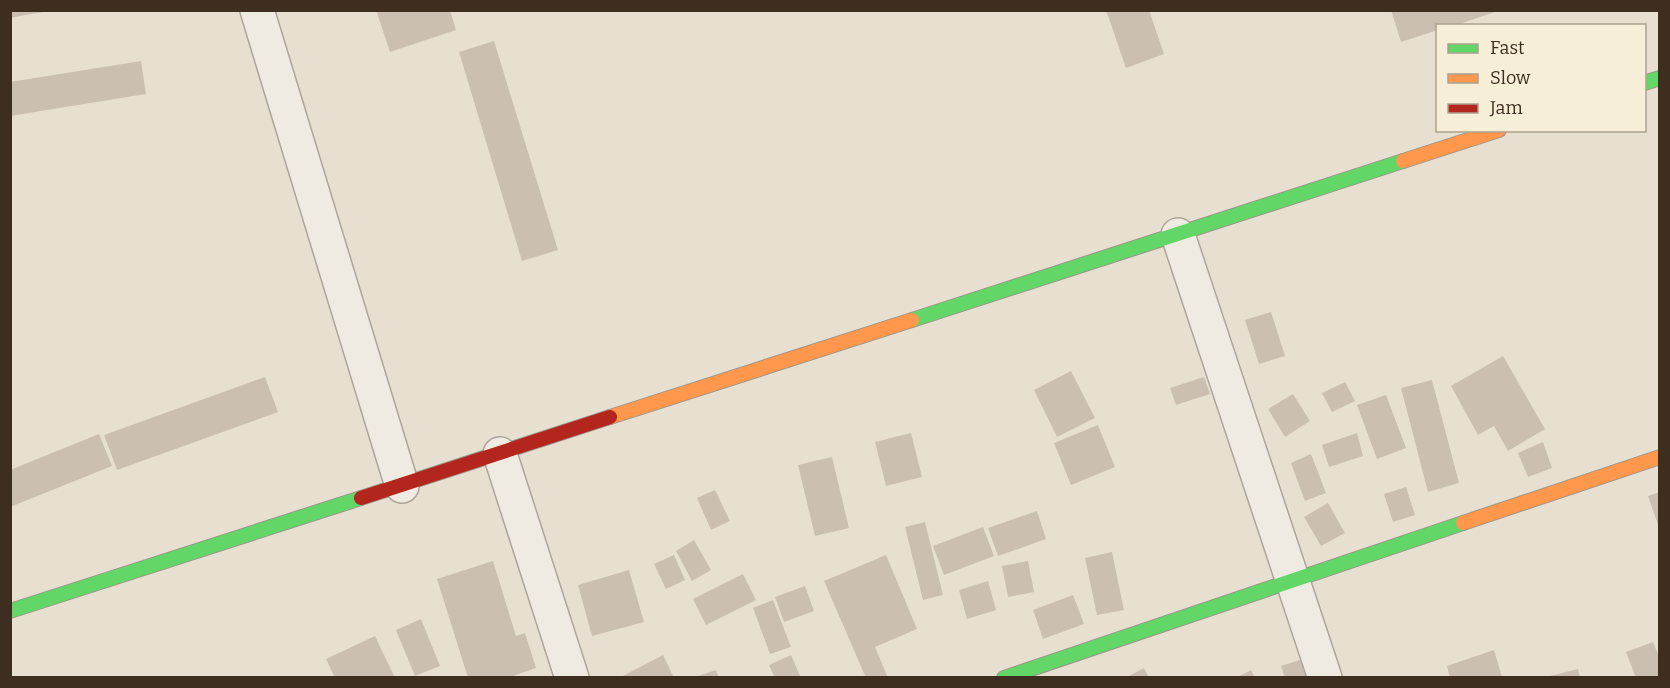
<svg xmlns="http://www.w3.org/2000/svg" width="1670" height="688" font-family="Bitter,serif">
	<style>
		.building { fill: #cbbfb2 }
		.lines { fill: none; stroke-linecap: round; stroke-linejoin: round }
		.street-casing { stroke: #ada599; stroke-width: 36 }
		.fast-casing { stroke: #9c958a; stroke-width: 16 }
		.slow-casing { stroke: #9c958a; stroke-width: 16 }
		.jam-casing { stroke: #9c958a; stroke-width: 16 }
		.street { stroke: #efebe3; stroke-width: 33 }
		.fast { stroke: #63d668; stroke-width: 14 }
		.slow { stroke: #ff974d; stroke-width: 14 }
		.jam { stroke: #b3261e; stroke-width: 14 }
	</style>
	<rect width="100%" height="100%" fill="#e7e0d1"/>
	<g class="building">
		<path d="M 10,10 L 43,10 L 43,12 L 10,18 Z"/>
		<path d="M 376,10 L 450,10 L 456,30 L 390,52 Z"/>
		<path d="M 1106,10 L 1149,10 L 1164,54 L 1126,68 Z"/>
		<path d="M 1391,10 L 1498,10 L 1498,11 L 1453,26 L 1438,26 L 1438,30 L 1401,42 Z"/>
		<path d="M 494,41 L 558,250 L 522,261 L 459,52 Z"/>
		<path d="M 141,61 L 146,94 L 10,116 L 10,82 Z"/>
		<path d="M 1271,312 L 1285,356 L 1259,364 L 1245,320 Z"/>
		<path d="M 1503,356 L 1545,429 L 1508,451 L 1494,426 L 1478,435 L 1451,386 Z"/>
		<path d="M 1071,371 L 1095,418 L 1057,437 L 1034,390 Z"/>
		<path d="M 265,377 L 278,412 L 117,470 L 104,435 Z"/>
		<path d="M 1204,377 L 1210,394 L 1176,405 L 1170,388 Z"/>
		<path d="M 1432,380 L 1459,483 L 1428,492 L 1401,388 Z"/>
		<path d="M 1345,382 L 1355,401 L 1332,412 L 1322,393 Z"/>
		<path d="M 1293,394 L 1310,421 L 1285,437 L 1268,409 Z"/>
		<path d="M 1386,395 L 1406,448 L 1377,459 L 1357,405 Z"/>
		<path d="M 1098,425 L 1115,467 L 1071,485 L 1054,443 Z"/>
		<path d="M 911,433 L 922,477 L 886,486 L 875,442 Z"/>
		<path d="M 1357,433 L 1363,456 L 1329,467 L 1322,445 Z"/>
		<path d="M 99,434 L 112,466 L 10,507 L 10,470 Z"/>
		<path d="M 1543,442 L 1552,468 L 1528,477 L 1518,453 Z"/>
		<path d="M 1311,454 L 1326,493 L 1305,501 L 1291,463 Z"/>
		<path d="M 832,457 L 849,528 L 815,536 L 798,465 Z"/>
		<path d="M 1406,487 L 1415,515 L 1393,522 L 1384,494 Z"/>
		<path d="M 715,490 L 730,521 L 711,530 L 697,498 Z"/>
		<path d="M 1660,492 L 1660,524 L 1658,525 L 1648,496 Z"/>
		<path d="M 1328,503 L 1345,533 L 1321,546 L 1304,517 Z"/>
		<path d="M 1037,511 L 1046,539 L 998,556 L 988,528 Z"/>
		<path d="M 925,522 L 943,595 L 923,600 L 905,527 Z"/>
		<path d="M 983,527 L 994,556 L 944,575 L 933,546 Z"/>
		<path d="M 694,540 L 711,570 L 692,581 L 676,551 Z"/>
		<path d="M 1112,552 L 1124,610 L 1097,615 L 1085,558 Z"/>
		<path d="M 674,555 L 685,580 L 666,589 L 654,564 Z"/>
		<path d="M 886,555 L 917,629 L 875,647 L 888,678 L 866,678 L 824,581 Z"/>
		<path d="M 493,561 L 516,636 L 525,633 L 536,668 L 507,678 L 468,678 L 437,579 Z"/>
		<path d="M 1028,561 L 1034,592 L 1008,597 L 1002,566 Z"/>
		<path d="M 629,570 L 644,622 L 592,636 L 578,585 Z"/>
		<path d="M 743,574 L 756,600 L 706,625 L 693,599 Z"/>
		<path d="M 988,581 L 996,610 L 967,619 L 959,590 Z"/>
		<path d="M 805,586 L 814,611 L 784,622 L 775,597 Z"/>
		<path d="M 1073,595 L 1084,624 L 1043,639 L 1033,610 Z"/>
		<path d="M 773,600 L 791,647 L 770,654 L 753,608 Z"/>
		<path d="M 421,619 L 440,666 L 415,676 L 396,630 Z"/>
		<path d="M 375,636 L 395,678 L 335,678 L 326,659 Z"/>
		<path d="M 1653,642 L 1660,659 L 1660,678 L 1636,678 L 1626,652 Z"/>
		<path d="M 1494,650 L 1502,677 L 1450,678 L 1447,666 Z"/>
		<path d="M 663,655 L 674,678 L 619,678 Z"/>
		<path d="M 791,655 L 801,678 L 775,678 L 769,665 Z"/>
		<path d="M 1309,657 L 1315,678 L 1285,678 L 1281,666 Z"/>
		<path d="M 1144,668 L 1149,678 L 1125,678 Z"/>
		<path d="M 1578,669 L 1580,678 L 1546,678 L 1546,677 Z"/>
		<path d="M 716,670 L 719,678 L 695,678 L 695,677 Z"/>
		<path d="M 1251,670 L 1255,678 L 1236,678 Z"/>
	</g>
	<g class="lines">
		<g class="street-casing">
			<g id="street">
				<path d="M 257,10 L 402,486"/>
				<path d="M 1178,235 L 1325,678"/>
				<path d="M 500,454 L 572,678"/>
			</g>
		</g>
		<g class="fast-casing">
			<g id="fast">
				<path d="M 1644,83 L 1660,78"/>
				<path d="M 912,320 L 1403,161"/>
				<path d="M 10,611 L 361,498"/>
				<path d="M 1004,678 L 1463,523"/>
			</g>
		</g>
		<g class="slow-casing">
			<g id="slow">
				<path d="M 1403,161 L 1499,130"/>
				<path d="M 610,417 L 912,320"/>
				<path d="M 1463,523 L 1660,457"/>
			</g>
		</g>
		<g class="jam-casing">
			<path id="jam" d="M 361,498 L 610,417"/>
		</g>
		<use href="#street" class="street"/>
		<use href="#fast" class="fast"/>
		<use href="#slow" class="slow"/>
		<use href="#jam" class="jam"/>
	</g>
	<rect width="1670" height="688" fill="none" stroke="#3d2e20" stroke-width="24"/>
	<rect x="1436" y="24" width="210" height="108" fill="#f7eed8" stroke="#ada18e" stroke-width="1.5"/>
	<rect x="1448" y="44" width="30" height="9" fill="#63d668" stroke="#ada18e" stroke-width="1.5"/>
	<text x="1490" y="54" font-size="18" fill="#3d2e20">Fast</text>
	<rect x="1448" y="74" width="30" height="9" fill="#ff974d" stroke="#ada18e" stroke-width="1.5"/>
	<text x="1490" y="84" font-size="18" fill="#3d2e20">Slow</text>
	<rect x="1448" y="104" width="30" height="9" fill="#b3261e" stroke="#ada18e" stroke-width="1.5"/>
	<text x="1490" y="114" font-size="18" fill="#3d2e20">Jam</text>
</svg>
